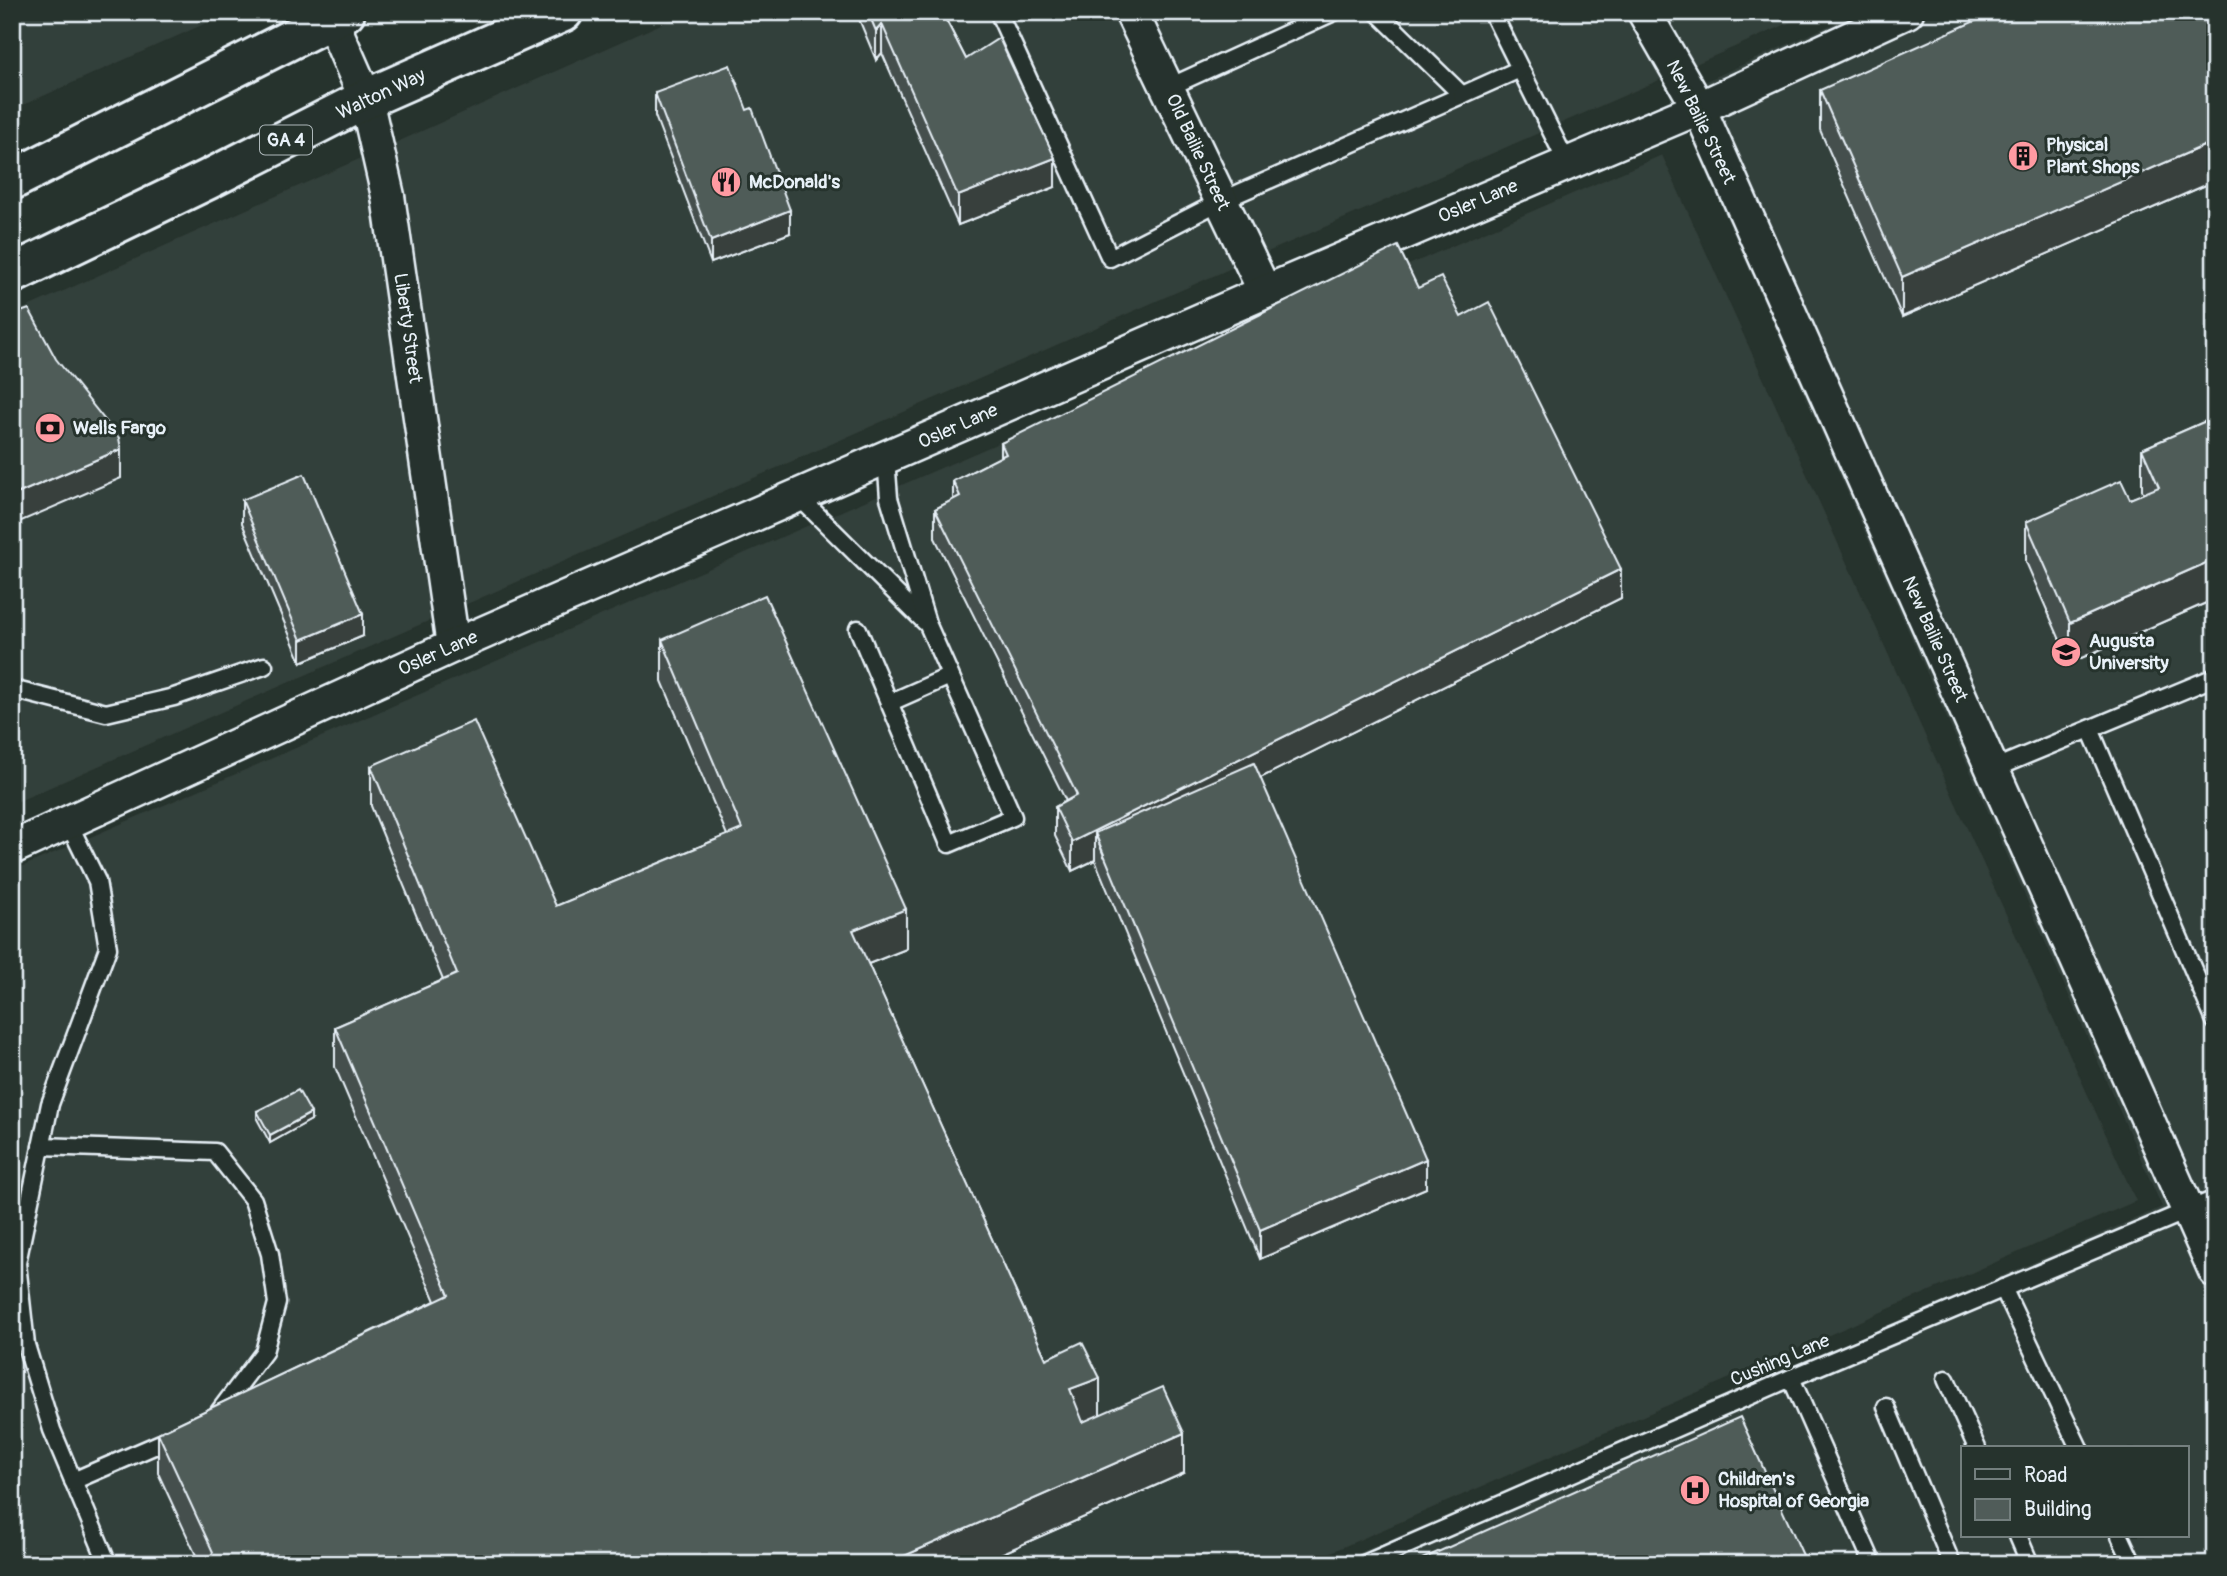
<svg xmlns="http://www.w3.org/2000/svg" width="2227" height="1576" font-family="Pangolin,sans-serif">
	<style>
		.built { fill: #333f3a; fill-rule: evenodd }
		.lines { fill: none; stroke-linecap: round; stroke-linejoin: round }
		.service-casing { stroke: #e8f1f8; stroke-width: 21 }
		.minor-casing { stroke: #e8f1f8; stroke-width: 37 }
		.primary-casing { stroke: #e8f1f8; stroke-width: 44 }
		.service { stroke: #26332d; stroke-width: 16 }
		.minor { stroke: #26332d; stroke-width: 32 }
		.primary { stroke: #26332d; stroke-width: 38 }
		.wall { fill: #454f4d; stroke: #e8f1f8; stroke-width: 2 }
		.shaded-wall { fill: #38403e; stroke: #e8f1f8; stroke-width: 2 }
		.building { fill: #505c59; stroke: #e8f1f8; stroke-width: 2 }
		.labels { text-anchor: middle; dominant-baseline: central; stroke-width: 6; stroke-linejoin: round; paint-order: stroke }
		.shield { fill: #26332d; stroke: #aeb8bb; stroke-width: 2 }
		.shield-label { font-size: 18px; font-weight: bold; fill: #e8f1f8 }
		.street-label { font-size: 19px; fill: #e8f1f8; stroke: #26332d }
		.poi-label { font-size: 19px; font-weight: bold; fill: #e8f1f8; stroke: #26332d; text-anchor: start }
	</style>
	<rect width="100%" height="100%" fill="#26332d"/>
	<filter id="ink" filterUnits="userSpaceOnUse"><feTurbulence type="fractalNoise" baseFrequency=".0143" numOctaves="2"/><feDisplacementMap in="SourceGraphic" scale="14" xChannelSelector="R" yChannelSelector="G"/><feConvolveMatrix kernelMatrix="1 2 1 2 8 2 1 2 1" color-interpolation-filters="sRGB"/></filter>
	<g filter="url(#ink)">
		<g class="built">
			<path d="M 12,12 L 231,12 L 12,110 Z"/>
			<path d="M 688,12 L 1814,12 L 12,804 L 12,314 Z"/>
			<path d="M 1859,12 L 2215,12 L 2215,1564 L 1334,1564 L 2162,1207 L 1673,96 ZM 1963,1448 L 2187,1448 L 2187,1536 L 1963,1536 Z"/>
			<path d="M 1662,155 L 2136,1201 L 1304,1564 L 12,1564 L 12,871 Z"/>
		</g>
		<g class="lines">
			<g class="service-casing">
				<g id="service">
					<path d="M 998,12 L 1110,258 L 1221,201 L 1462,95 L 1377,12"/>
					<path d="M 1492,12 L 1567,163"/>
					<path d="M 1167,88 L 1334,12"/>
					<path d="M 1462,95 L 1520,69"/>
					<path d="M 798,496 L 925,622"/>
					<path d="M 858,629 L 949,844 L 1013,817 L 927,623 L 889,498 L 886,458"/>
					<path d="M 12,689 L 106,713 L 174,697 L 264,666"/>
					<path d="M 889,703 L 950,676"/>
					<path d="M 2090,729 L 2215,1021"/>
					<path d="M 1993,769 L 2215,677"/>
					<path d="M 68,822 L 97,881 L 108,948 L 50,1104 L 17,1263 L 26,1345 L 52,1430 L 108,1564"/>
					<path d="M 41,1146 L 215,1152 L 253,1200 L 270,1254 L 277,1303 L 264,1352 L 215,1417"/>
					<path d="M 2003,1288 L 2079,1448"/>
					<path d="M 1791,1378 L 1873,1564"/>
					<path d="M 1946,1379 L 1977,1448"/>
					<path d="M 1886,1407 L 1952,1564"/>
					<path d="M 73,1481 L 177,1436"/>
					<path d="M 2018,1536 L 2030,1564"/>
					<path d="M 2120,1536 L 2133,1564"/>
					<path d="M 1364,1564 L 1791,1378 L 2215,1199"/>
				</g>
			</g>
			<g class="minor-casing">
				<g id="minor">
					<path d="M 1131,12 L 1265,292"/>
					<path d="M 1644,12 L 1699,108 L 2215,1271"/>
					<path d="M 331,19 L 366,99 L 388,196 L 453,646"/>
					<path d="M 12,848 L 453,646 L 1265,292 L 1699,108 L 1907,12"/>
				</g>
			</g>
			<g class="primary-casing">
				<g id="primary">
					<path d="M 12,180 L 345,12"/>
					<path d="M 12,274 L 207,180 L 366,99 L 563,12"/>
				</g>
			</g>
			<use href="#service" class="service"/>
			<use href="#minor" class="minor"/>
			<use href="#primary" class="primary"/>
		</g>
		<g class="wall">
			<path d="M 856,12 L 942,12 L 966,59 L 1055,187 L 958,225 L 882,53 L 876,60 Z"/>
			<path d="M 2215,12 L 2215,181 L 1902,317 L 1820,130 L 1820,90 Z"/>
			<path d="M 655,93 L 790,233 L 711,263 L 655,116 Z"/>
			<path d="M 1418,288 L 1461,317 L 1621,598 L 1260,778 L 1426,1188 L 1260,1259 L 1095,860 L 1072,871 L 1055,836 L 1055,807 L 1066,801 L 935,538 L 935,509 L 953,500 L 953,481 L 1001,457 L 1001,443 Z"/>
			<path d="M 2215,417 L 2215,599 L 2070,663 L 2026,562 L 2026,522 L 2130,499 L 2144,494 L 2142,490 L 2142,449 Z"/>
			<path d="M 242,500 L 363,636 L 301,662 L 242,523 Z"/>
			<path d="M 662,640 L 906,949 L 868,964 L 1046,1359 L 1100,1415 L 1184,1473 L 978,1564 L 200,1564 L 158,1473 L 158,1433 L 435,1301 L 335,1067 L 335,1027 L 443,980 L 371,806 L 371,766 L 556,906 L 727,835 L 662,681 Z"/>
			<path d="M 257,1111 L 311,1120 L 270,1143 L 257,1119 Z"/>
		</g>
		<g class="shaded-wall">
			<path d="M 882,24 L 882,53 L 876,60 L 876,31 Z"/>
			<path d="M 2215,141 L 2215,181 L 1902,317 L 1902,277 Z"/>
			<path d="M 1055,158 L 1055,187 L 958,225 L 958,196 Z"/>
			<path d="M 790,210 L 790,233 L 711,263 L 711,241 Z"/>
			<path d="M 121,449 L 121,478 L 12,525 L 12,496 Z"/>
			<path d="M 2215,559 L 2215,599 L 2070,663 L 2070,623 Z"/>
			<path d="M 1621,569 L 1621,598 L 1104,856 L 1095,833 L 1095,860 L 1072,871 L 1072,842 Z"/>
			<path d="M 363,614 L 363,636 L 301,662 L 301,640 Z"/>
			<path d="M 906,909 L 906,949 L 853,970 L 853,930 Z"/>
			<path d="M 311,1113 L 311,1120 L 270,1143 L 270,1135 Z"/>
			<path d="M 1426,1159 L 1426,1188 L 1260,1259 L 1260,1230 Z"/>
			<path d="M 1100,1378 L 1100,1419 L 1070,1429 L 1070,1389 Z"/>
			<path d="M 1184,1433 L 1184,1473 L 978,1564 L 886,1564 Z"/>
		</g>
		<g class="building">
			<path d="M 868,12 L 942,12 L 966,59 L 999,38 L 1055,158 L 958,196 L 882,24 L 876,31 Z"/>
			<path d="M 1995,12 L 2215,12 L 2215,141 L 1902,277 L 1820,90 Z"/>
			<path d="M 730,65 L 747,110 L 752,108 L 790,210 L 711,241 L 655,93 Z"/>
			<path d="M 1398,246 L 1418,288 L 1441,277 L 1461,317 L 1489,302 L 1621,569 L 1072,842 L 1055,807 L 1077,795 L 935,509 L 960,496 L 953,481 L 1006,454 L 1001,443 Z"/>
			<path d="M 29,309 L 56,359 L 119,438 L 121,449 L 12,496 L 12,315 Z"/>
			<path d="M 2215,417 L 2215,559 L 2070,623 L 2026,522 L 2121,480 L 2130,499 L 2159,487 L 2142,449 Z"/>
			<path d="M 304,474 L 363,614 L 301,640 L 242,500 Z"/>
			<path d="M 765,595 L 906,909 L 853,930 L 1046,1359 L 1082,1342 L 1100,1378 L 1070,1389 L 1083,1422 L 1163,1387 L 1184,1433 L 886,1564 L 207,1564 L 213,1552 L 158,1433 L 449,1295 L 335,1027 L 457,974 L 371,766 L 474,721 L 556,906 L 742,829 L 662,640 Z"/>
			<path d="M 1254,763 L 1426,1159 L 1260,1230 L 1095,833 Z"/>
			<path d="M 298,1090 L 311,1113 L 270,1135 L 257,1111 Z"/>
			<path d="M 1740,1417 L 1807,1564 L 1411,1564 Z"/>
		</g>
	</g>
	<defs>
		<g id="building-disc" transform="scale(1.575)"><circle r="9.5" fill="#ff9aa2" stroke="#26332d"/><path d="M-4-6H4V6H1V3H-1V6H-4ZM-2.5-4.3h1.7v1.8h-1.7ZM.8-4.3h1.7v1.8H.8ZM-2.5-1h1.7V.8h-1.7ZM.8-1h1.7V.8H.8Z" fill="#111"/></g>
		<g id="restaurant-disc" transform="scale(1.575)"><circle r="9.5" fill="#ff9aa2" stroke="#26332d"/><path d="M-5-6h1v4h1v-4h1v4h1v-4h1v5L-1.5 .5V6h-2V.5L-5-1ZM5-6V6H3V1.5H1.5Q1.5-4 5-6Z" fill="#111"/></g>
		<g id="bank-disc" transform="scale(1.575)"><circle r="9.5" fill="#ff9aa2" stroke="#26332d"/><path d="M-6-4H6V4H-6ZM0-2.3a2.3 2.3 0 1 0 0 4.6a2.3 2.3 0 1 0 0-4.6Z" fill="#111"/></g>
		<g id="university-disc" transform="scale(1.575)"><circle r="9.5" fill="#ff9aa2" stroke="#26332d"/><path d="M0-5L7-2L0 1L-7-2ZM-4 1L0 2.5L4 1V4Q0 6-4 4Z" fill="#111"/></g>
		<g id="hospital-disc" transform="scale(1.575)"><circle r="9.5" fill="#ff9aa2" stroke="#26332d"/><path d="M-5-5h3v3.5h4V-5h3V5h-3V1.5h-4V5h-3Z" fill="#111"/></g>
	</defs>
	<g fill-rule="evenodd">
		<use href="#building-disc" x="2023" y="156"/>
		<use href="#restaurant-disc" x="726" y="182"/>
		<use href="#bank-disc" x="50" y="428"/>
		<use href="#university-disc" x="2066" y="652"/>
		<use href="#hospital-disc" x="1695" y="1490"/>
	</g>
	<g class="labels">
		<rect class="shield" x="260" y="125.5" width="52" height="29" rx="5"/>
		<g class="shield-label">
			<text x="286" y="140">GA 4</text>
		</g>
		<g class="street-label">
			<text transform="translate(381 94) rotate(-25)">Walton Way</text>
			<text transform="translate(1701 122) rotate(64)">New Bailie Street</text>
			<text transform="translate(1198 152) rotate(65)">Old Bailie Street</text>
			<text transform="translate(1478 201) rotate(-23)">Osler Lane</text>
			<text transform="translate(408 328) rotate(82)">Liberty Street</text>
			<text transform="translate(958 426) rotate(-24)">Osler Lane</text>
			<text transform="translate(1935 639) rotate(66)">New Bailie Street</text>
			<text transform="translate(438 653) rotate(-24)">Osler Lane</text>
			<text transform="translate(1780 1360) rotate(-23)">Cushing Lane</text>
		</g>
		<g class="poi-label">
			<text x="2046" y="145">Physical<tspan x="2046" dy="22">Plant Shops</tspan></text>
			<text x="749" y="182">McDonald's</text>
			<text x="73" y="428">Wells Fargo</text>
			<text x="2089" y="641">Augusta<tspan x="2089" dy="22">University</tspan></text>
			<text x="1718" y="1479">Children's<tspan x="1718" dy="22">Hospital of Georgia</tspan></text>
		</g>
	</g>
	<rect width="2227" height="1576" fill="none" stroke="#26332d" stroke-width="42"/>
	<rect x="21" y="21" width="2185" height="1534" fill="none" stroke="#e8f1f8" stroke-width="2.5" filter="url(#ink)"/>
	<rect x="1961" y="1446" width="228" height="91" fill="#26332d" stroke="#747f7e" stroke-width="2"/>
	<rect x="1975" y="1469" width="35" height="10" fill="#26332d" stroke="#747f7e" stroke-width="2"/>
	<text x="2024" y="1482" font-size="21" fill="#e8f1f8">Road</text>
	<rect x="1975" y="1499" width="35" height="21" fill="#505c59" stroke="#747f7e" stroke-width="2"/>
	<text x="2024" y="1516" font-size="21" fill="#e8f1f8">Building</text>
</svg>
